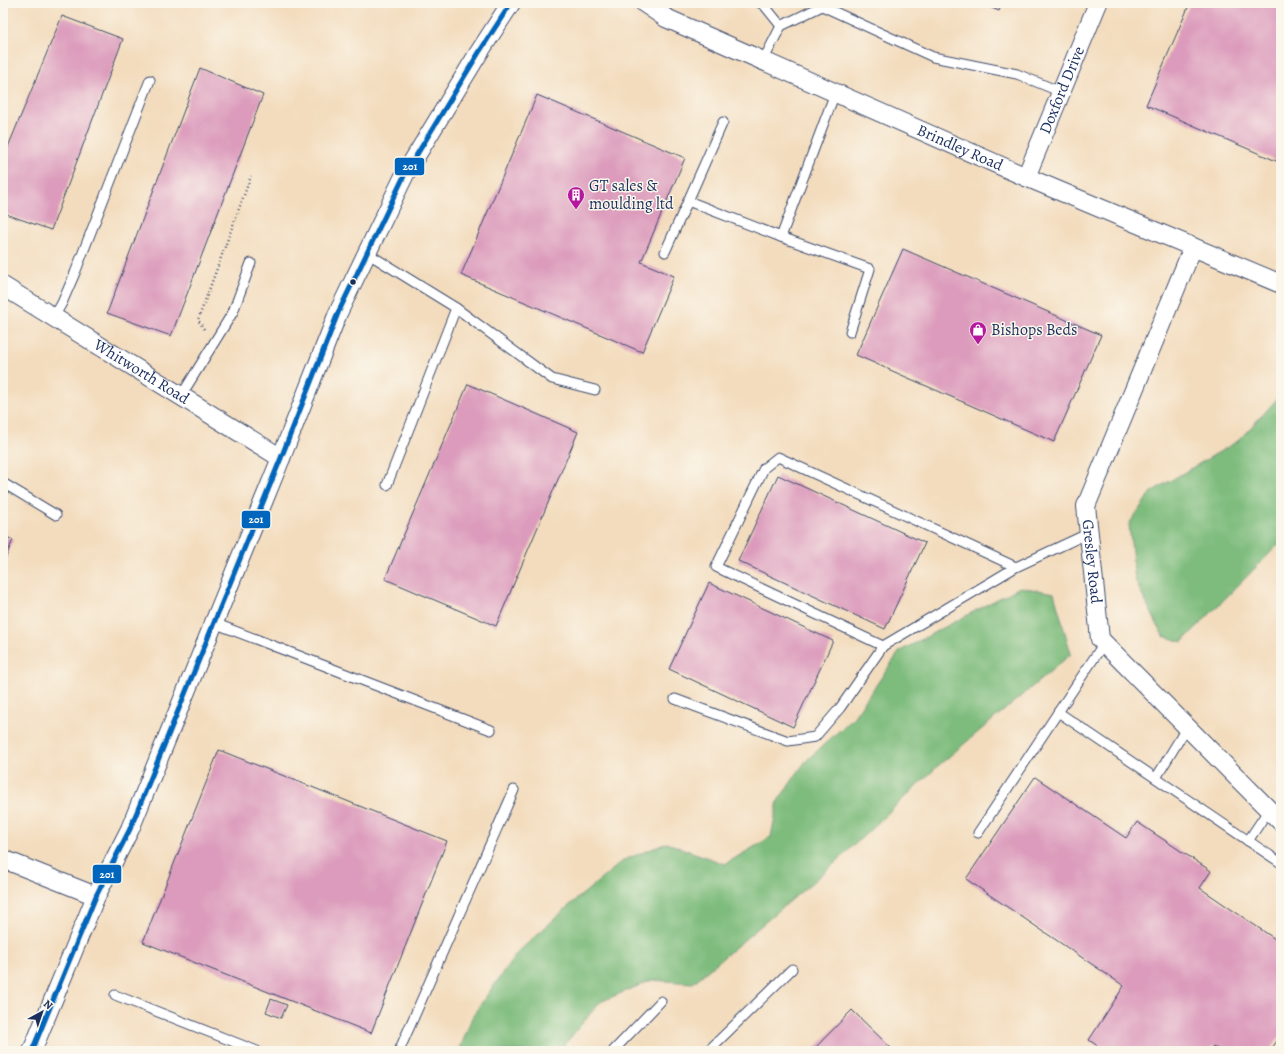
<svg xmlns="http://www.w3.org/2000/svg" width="1284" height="1054" font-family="Alegreya,serif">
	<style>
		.forest { fill: #7ebc7d; stroke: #4c766e }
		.building { fill: #dc9bbc }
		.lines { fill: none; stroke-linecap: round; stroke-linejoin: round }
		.service-casing { stroke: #3b496c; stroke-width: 11 }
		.minor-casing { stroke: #3b496c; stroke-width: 20 }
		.path { stroke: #3b496c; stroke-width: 2.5; stroke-dasharray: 1 3; stroke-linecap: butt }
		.service { stroke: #fff; stroke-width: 9 }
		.minor { stroke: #fff; stroke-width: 18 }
		.bus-1-casing { stroke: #fbf7ec; stroke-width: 8 }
		.bus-1 { stroke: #0065bd; stroke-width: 5 }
		.bus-dot { fill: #1b2f5e; stroke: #fbf7ec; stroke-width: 1.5 }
		.labels { text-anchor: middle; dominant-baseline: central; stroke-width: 3; stroke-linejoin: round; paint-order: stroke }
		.street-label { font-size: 16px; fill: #1b2f5e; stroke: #fbf7ec }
		.poi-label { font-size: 16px; fill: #1b2f5e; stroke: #fbf7ec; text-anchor: start }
		.line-badge { stroke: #fbf7ec; stroke-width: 1.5 }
		.badge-label { font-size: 11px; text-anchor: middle; font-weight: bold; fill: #fff }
	</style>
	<rect width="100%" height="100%" fill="#fbf7ec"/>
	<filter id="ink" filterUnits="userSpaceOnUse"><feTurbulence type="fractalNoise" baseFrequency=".025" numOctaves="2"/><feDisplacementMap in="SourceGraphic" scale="8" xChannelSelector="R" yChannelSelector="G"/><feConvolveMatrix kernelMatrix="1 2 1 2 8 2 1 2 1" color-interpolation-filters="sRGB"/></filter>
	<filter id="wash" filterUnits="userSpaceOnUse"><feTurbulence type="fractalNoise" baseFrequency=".012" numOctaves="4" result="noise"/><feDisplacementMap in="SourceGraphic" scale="16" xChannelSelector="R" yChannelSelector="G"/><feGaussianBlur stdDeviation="0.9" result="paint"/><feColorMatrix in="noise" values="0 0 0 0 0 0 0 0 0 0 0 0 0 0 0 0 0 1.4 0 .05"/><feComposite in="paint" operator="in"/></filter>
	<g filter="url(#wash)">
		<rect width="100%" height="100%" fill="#f3dcbd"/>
		<g class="forest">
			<path d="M 1281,395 L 1281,542 L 1182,642 L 1163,636 L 1135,580 L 1129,524 L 1151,492 L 1238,441 Z"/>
			<path d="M 1020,587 L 1054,593 L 1071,654 L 939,765 L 835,863 L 693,983 L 652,980 L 600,1002 L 559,1051 L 459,1051 L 473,1015 L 517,953 L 571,904 L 624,860 L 667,843 L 725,864 L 771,837 L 778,801 L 805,762 L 853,718 L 900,651 Z"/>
		</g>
		<g id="blocks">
			<g class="building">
				<path d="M 980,3 L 1002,3 L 999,11 Z"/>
				<path d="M 1190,3 L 1281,3 L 1281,163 L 1146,105 Z"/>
				<path d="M 62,16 L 123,39 L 51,230 L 3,213 L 3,159 Z"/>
				<path d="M 200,68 L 263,95 L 171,336 L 107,313 Z"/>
				<path d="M 537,95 L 685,158 L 641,262 L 674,276 L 642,352 L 461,275 Z"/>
				<path d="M 903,249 L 1101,335 L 1054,442 L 856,355 Z"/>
				<path d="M 468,384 L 578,432 L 496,626 L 385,579 Z"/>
				<path d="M 778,475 L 925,543 L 885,629 L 738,561 Z"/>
				<path d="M 3,535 L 13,540 L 3,564 Z"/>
				<path d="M 709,583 L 833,641 L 793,727 L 669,669 Z"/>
				<path d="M 219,750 L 447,841 L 371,1033 L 143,942 Z"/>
				<path d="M 1035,777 L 1126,838 L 1137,822 L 1211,871 L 1200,888 L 1275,939 L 1281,930 L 1281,1035 L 1270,1051 L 1220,1051 L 1213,1046 L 1210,1051 L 1105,1051 L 1089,1040 L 1124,986 L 966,879 Z"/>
				<path d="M 271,999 L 287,1005 L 281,1018 L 266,1012 Z"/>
				<path d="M 852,1010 L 894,1051 L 812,1051 Z"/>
			</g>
		</g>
	</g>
	<g filter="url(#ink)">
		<use href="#blocks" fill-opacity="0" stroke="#3b496c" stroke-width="1"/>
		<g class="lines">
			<g class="service-casing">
				<g id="service">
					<path d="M 760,3 L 764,5 L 781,26"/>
					<path d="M 763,61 L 781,26 L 822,6 L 933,57 L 1017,74 L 1061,92"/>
					<path d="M 688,201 L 723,122"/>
					<path d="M 781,237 L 870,269 L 850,332"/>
					<path d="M 665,252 L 688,201 L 781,237 L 835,93"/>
					<path d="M 367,253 L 456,308 L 387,485"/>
					<path d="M 456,308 L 552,379 L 595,390"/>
					<path d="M 54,317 L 62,303 L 75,273 L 150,80"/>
					<path d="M 181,396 L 233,312 L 251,263"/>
					<path d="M 3,483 L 56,515"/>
					<path d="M 1016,567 L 883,646 L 716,567 L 764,468 L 778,457 L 1016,567 L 1089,533"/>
					<path d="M 214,623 L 491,730"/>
					<path d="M 675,699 L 788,741 L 815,737 L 840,708 L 883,646"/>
					<path d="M 1058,712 L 1281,863"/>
					<path d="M 1156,778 L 1187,727"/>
					<path d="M 978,833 L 1104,643"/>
					<path d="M 1248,841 L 1268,811"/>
					<path d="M 115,995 L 257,1051"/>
					<path d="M 399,1051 L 514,790"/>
					<path d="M 613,1051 L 661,1001"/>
					<path d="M 708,1051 L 792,969"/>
				</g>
			</g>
			<g class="minor-casing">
				<g id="minor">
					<path id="s1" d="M 644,3 L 666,18 L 1026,177 L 1281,284"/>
					<path id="s2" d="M 1026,177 L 1098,3"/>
					<path id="s3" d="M 1193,247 L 1086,506 L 1100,639 L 1281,822"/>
					<path id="s4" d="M 3,286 L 281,458"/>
					<path d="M 3,859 L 96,896"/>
					<path d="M 32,1051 L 96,896 L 130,829 L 281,458 L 338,313 L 405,174 L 478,54 L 511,3"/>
				</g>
			</g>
			<path class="path" d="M 204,329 L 198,320 L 251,176"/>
			<use href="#service" class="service"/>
			<use href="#minor" class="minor"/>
			<g class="bus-1-casing">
				<path id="bus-1" d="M 32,1051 L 96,896 L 130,829 L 281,458 L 338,313 L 405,174 L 478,54 L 511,3"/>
			</g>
			<use href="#bus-1" class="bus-1"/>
		</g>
	</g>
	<defs>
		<g id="building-pin" transform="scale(0.9)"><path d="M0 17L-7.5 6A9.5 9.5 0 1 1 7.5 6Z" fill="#b5179e" stroke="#fbf7ec"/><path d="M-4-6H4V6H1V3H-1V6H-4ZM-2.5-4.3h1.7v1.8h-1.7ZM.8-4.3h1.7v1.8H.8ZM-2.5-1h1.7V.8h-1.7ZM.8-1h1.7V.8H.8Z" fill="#fff"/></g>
		<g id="shop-pin" transform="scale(0.9)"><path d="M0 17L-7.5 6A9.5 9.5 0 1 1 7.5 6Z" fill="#b5179e" stroke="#fbf7ec"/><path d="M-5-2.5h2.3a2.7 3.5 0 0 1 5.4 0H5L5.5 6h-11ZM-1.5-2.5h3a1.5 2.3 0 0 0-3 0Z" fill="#fff"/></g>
	</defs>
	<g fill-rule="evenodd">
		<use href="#building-pin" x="576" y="195"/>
		<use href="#shop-pin" x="978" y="330"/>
	</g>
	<circle class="bus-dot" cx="353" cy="282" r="3.5"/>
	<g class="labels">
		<g class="street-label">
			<text stroke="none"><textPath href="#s2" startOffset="94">Doxford Drive</textPath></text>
			<text stroke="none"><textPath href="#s1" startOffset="348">Brindley Road</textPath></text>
			<text stroke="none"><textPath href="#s4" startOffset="163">Whitworth Road</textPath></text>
			<text stroke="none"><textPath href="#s3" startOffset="336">Gresley Road</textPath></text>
		</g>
		<g class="poi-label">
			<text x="589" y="186">GT sales &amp;<tspan x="589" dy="18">moulding ltd</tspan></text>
			<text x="991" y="330">Bishops Beds</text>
		</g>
	</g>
	<g class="line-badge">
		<rect x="394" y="157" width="31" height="19" rx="4" fill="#0065bd"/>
		<rect x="241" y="510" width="30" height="19" rx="4" fill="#0065bd"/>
		<rect x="92" y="864" width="30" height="20" rx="4" fill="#0065bd"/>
	</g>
	<g class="badge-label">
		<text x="410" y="170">201</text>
		<text x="256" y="523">201</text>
		<text x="107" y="878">201</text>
	</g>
	<rect width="1284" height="1054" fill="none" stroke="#fbf7ec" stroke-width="16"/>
	<g transform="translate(42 1012) rotate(40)" stroke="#fbf7ec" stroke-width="3" paint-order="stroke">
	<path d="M0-3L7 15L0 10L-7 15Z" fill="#1b2f5e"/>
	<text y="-6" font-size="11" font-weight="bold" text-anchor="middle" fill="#1b2f5e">N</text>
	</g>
</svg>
